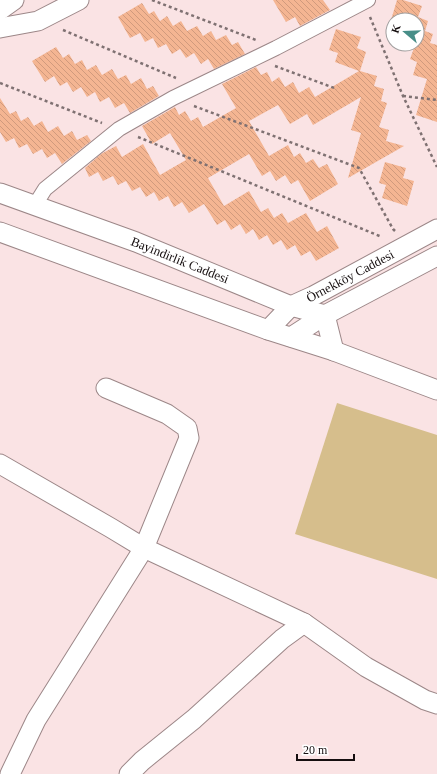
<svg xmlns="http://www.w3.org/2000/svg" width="437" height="774" font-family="'Times New Roman',serif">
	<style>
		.grass { fill: #d6be8c }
		.building { fill: url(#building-back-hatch) }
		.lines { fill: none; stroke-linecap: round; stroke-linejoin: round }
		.pedestrian-casing { stroke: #9c8788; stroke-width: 16 }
		.minor-casing { stroke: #9c8788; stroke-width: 21 }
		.path { stroke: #7f7172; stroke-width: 2.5; stroke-dasharray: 3 3; stroke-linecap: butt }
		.pedestrian { stroke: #fff; stroke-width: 14 }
		.minor { stroke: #fff; stroke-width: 19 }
		.labels { text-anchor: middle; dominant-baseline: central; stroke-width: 3; stroke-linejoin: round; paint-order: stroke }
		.street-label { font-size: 13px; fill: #150e0f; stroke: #fff }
	</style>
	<defs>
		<pattern id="building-back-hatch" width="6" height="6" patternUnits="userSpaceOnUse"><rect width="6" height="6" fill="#f4b592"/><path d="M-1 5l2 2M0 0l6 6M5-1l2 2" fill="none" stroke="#d09a7d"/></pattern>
	</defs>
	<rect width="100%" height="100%" fill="#fae3e4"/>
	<path class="grass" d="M 337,403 L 437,435 L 437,579 L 295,534 Z"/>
	<g class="building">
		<path d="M 273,0 L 323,0 L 330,10 L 300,26 L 295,17 L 286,22 Z"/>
		<path d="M 397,0 L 403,0 L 422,6 L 418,17 L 428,21 L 425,31 L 433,34 L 430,43 L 437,45 L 437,122 L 416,115 L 427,79 L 413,75 L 417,62 L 410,59 L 414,48 L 404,44 L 417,44 L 417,20 L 391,20 Z"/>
		<path d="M 142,3 L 149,14 L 154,11 L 160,21 L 167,16 L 173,26 L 181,21 L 187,31 L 197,26 L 203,36 L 211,31 L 216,40 L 226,35 L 232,45 L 238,42 L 245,54 L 214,69 L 208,59 L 201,64 L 194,53 L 186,58 L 180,49 L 172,54 L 166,44 L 158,48 L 153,38 L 145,42 L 140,33 L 130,38 L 118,17 Z"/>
		<path d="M 336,29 L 361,37 L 357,48 L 366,52 L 360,71 L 377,76 L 374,86 L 384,89 L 381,101 L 387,103 L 379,127 L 389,130 L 386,141 L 404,146 L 348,178 L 361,133 L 351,130 L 361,97 L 313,125 L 307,114 L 290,124 L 278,105 L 249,121 L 269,156 L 288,145 L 294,157 L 300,153 L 306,163 L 313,159 L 319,168 L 327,164 L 338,184 L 310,201 L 298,180 L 291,184 L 285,175 L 276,181 L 270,171 L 262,176 L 249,154 L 208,178 L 224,206 L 249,191 L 261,212 L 268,208 L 274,218 L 282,213 L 288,223 L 306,213 L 317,232 L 327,226 L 339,248 L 316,261 L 310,251 L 301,256 L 295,245 L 287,250 L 281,240 L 273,245 L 267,235 L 259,240 L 253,229 L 246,234 L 240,224 L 231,230 L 225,220 L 217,225 L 204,204 L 189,213 L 182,202 L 174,207 L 168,196 L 159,201 L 154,192 L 146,197 L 140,187 L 132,191 L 126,181 L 118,185 L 113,176 L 103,181 L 98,172 L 89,177 L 85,168 L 101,154 L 116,146 L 122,157 L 143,144 L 160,175 L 186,160 L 170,133 L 152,144 L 142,126 L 175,107 L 179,115 L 185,111 L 191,121 L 198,117 L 203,127 L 236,108 L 222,84 L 256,67 L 261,75 L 267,72 L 272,82 L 279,77 L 285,87 L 293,82 L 299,93 L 309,87 L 315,97 L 359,71 L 335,62 L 338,53 L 329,50 Z"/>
		<path d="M 56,47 L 63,58 L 69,54 L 75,64 L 82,60 L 87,70 L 96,65 L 102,75 L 112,69 L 118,79 L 126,75 L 131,84 L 141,78 L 147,89 L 153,86 L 159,96 L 130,113 L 124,103 L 115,108 L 109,97 L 100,102 L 95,92 L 87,97 L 81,87 L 73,92 L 67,82 L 60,86 L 54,76 L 45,82 L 32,61 Z"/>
		<path d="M 0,98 L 10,114 L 16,111 L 21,121 L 28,117 L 34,126 L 42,121 L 48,132 L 58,126 L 64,136 L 72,131 L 77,140 L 87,135 L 91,141 L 62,164 L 55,153 L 47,158 L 42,149 L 33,154 L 27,144 L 19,148 L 14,138 L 6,142 L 0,132 Z"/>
		<path d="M 385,162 L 406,168 L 403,178 L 414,181 L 407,206 L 382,198 L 386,185 L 379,183 Z"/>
	</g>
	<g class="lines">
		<g class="pedestrian-casing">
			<path id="pedestrian" d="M 35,205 L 45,189 L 119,129 L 173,98 L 276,48 L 368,0"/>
		</g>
		<g class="minor-casing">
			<g id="minor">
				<path d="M 0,10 L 14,0"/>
				<path d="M 0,28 L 38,21 L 79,0"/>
				<path d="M 0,193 L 136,242 L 291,306 L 325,315 L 334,351"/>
				<path d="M 0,232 L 268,330 L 334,351 L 437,390"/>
				<path d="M 268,330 L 291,306 L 313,296 L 437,229"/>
				<path d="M 291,337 L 325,315 L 437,256"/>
				<path d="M 0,464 L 111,528 L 144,548 L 304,623 L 366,667 L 425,700 L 437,704"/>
				<path d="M 10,774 L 36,720 L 144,548 L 189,438 L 187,428 L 167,414 L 106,388"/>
				<path d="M 129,774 L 142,761 L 194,719 L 282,639 L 304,623"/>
			</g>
		</g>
		<g class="path">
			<path d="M 152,0 L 256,40"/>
			<path d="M 370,17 L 403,96 L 437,167"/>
			<path d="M 63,30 L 176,78"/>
			<path d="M 275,66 L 337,89"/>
			<path d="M 0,83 L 102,123"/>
			<path d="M 403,96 L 437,100"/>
			<path d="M 194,106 L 359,168 L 393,229 L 395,231"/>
			<path d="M 138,137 L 382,237"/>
		</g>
		<use href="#pedestrian" class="pedestrian"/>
		<use href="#minor" class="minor"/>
	</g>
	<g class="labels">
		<g class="street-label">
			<text transform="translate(180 260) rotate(22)">Bayindirlik Caddesi</text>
			<text transform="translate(350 276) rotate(-28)">Örnekköy Caddesi</text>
		</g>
	</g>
	<g transform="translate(405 32) rotate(289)"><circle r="19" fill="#ffffff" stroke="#a19f9f"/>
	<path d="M0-3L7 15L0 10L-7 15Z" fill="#488e88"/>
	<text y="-6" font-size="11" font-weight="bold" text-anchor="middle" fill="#150e0f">K</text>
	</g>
	<path d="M297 754v6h57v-6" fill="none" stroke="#150e0f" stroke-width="2"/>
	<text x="303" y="754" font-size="12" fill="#150e0f" stroke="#ffffff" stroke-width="3" paint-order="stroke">20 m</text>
</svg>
